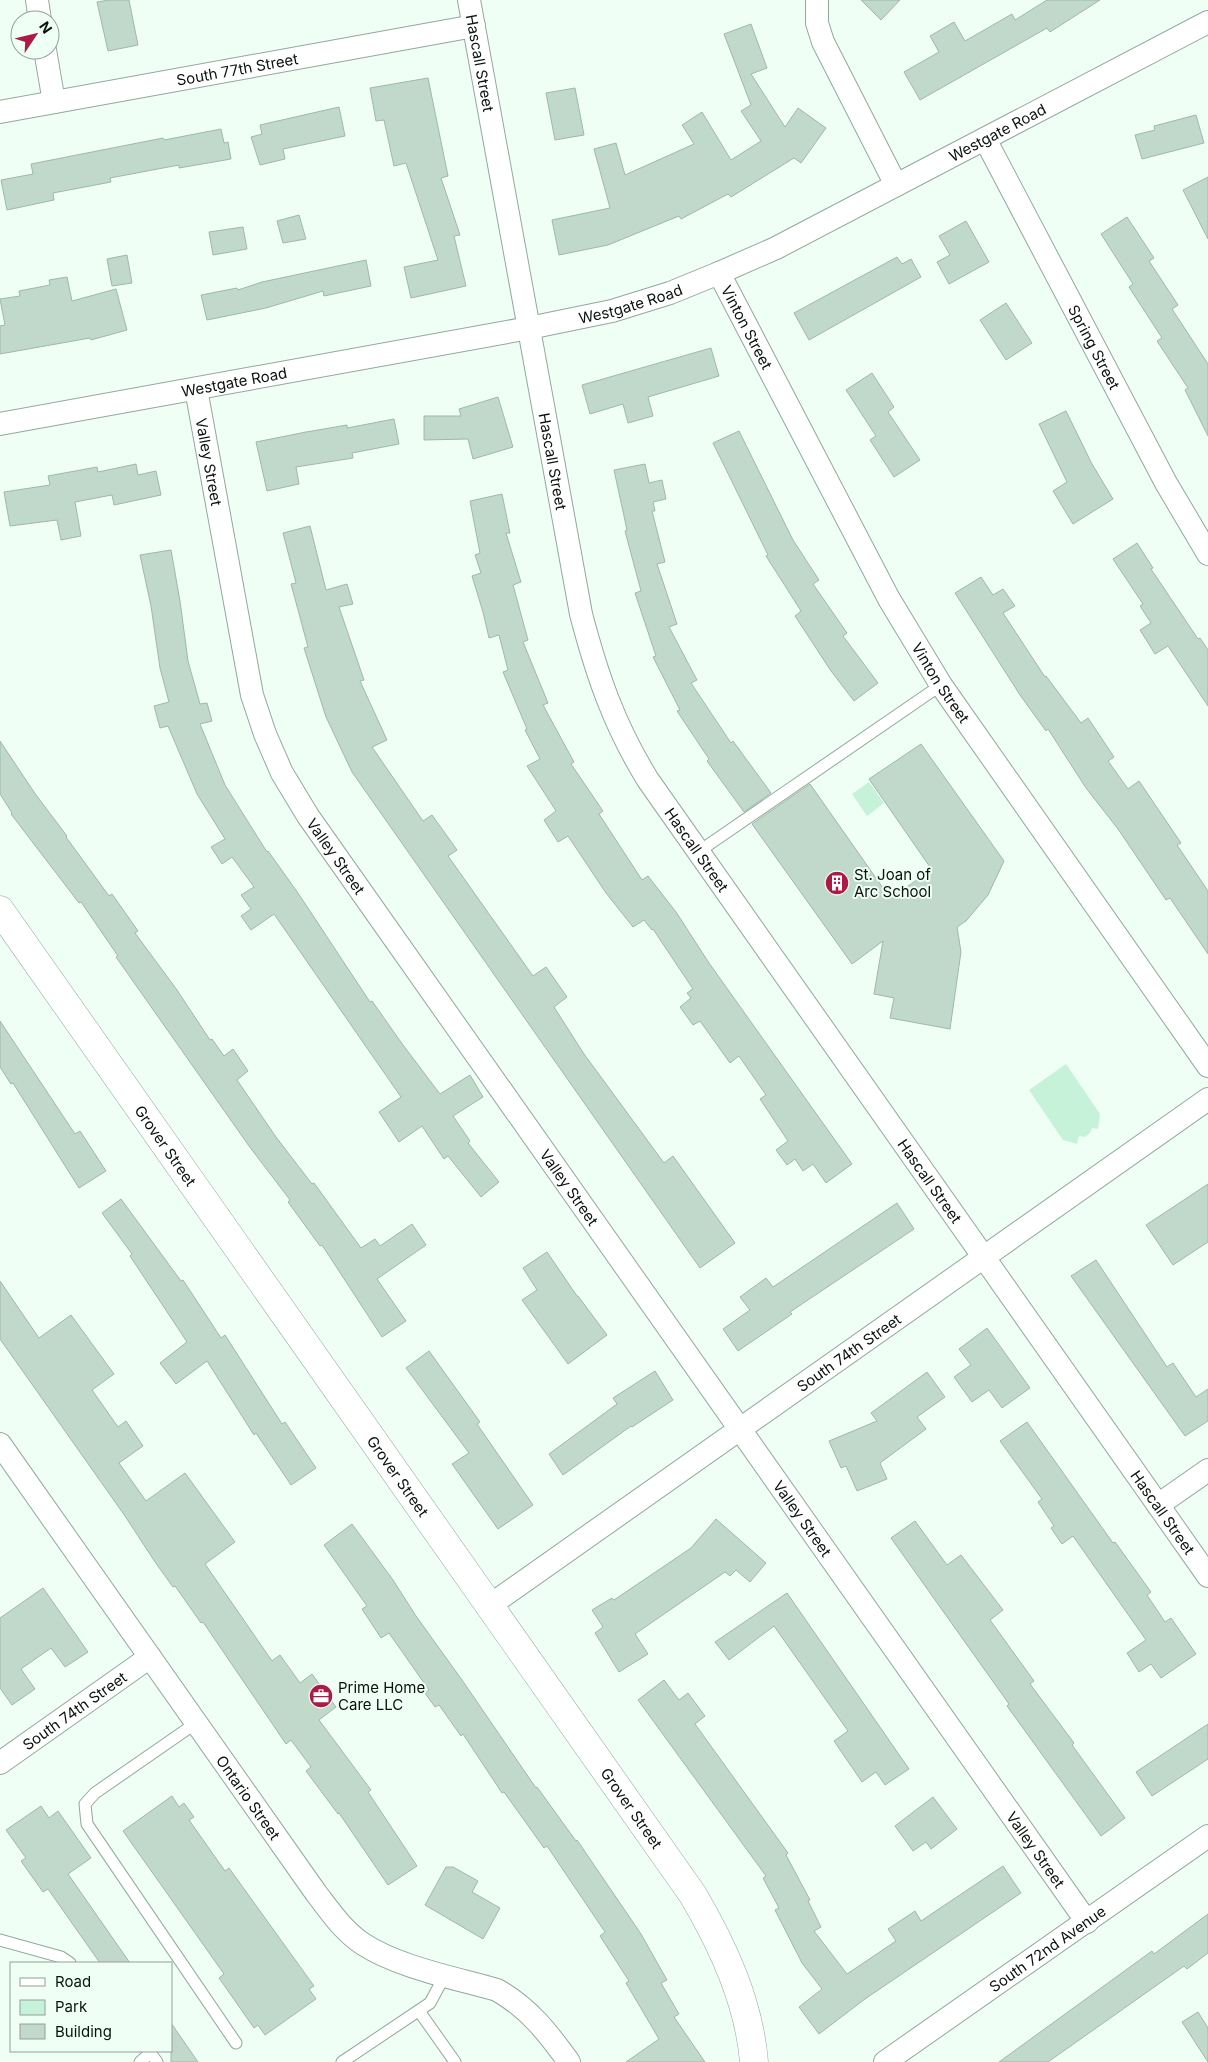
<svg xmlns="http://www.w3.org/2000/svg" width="1208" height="2062" font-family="Inter,sans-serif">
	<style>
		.green { fill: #c5f2d9 }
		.building { fill: #c0d9cb; stroke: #a0b8aa }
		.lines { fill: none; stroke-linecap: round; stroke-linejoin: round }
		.service-casing { stroke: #91a99b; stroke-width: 13 }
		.minor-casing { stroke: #91a99b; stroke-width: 24 }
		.tertiary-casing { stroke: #91a99b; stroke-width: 29 }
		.service { stroke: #fff; stroke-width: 11 }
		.minor { stroke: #fff; stroke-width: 22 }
		.tertiary { stroke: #fff; stroke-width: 28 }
		.labels { text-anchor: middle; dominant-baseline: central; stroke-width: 4; stroke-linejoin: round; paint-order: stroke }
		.street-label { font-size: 15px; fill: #0a120e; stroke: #effff6 }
		.poi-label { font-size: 15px; fill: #0a120e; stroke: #effff6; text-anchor: start }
	</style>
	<rect width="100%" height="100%" fill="#effff6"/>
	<g class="green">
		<path d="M 869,782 L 884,803 L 867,816 L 852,794 Z"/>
		<path d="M 1066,1064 L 1100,1114 L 1098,1129 L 1092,1128 L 1090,1133 L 1085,1137 L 1079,1136 L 1077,1144 L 1063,1140 L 1029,1090 Z"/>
	</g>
	<g class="building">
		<path d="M 109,0 L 129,0 L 138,45 L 108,51 L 97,2 Z"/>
		<path d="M 861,0 L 900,0 L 881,20 Z"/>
		<path d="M 1047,0 L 1100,0 L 1050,32 L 1047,28 L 920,100 L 904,72 L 939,52 L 930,36 L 954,22 L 965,41 L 1012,14 L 1015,20 Z"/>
		<path d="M 751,24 L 767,68 L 751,74 L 785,127 L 798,108 L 826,128 L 801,163 L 794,158 L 731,197 L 728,194 L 681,219 L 679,216 L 608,245 L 559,255 L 552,220 L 610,208 L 594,149 L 616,143 L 625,175 L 694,144 L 682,125 L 702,112 L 731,160 L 761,141 L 741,111 L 751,105 L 724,34 Z"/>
		<path d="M 428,78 L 448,176 L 441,178 L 460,235 L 454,236 L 466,286 L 411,298 L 404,267 L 438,260 L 406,163 L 394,166 L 384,120 L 376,121 L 370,88 Z"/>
		<path d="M 575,88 L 584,135 L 555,140 L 546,93 Z"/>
		<path d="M 339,107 L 345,136 L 283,149 L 285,159 L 260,165 L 251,137 L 262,134 L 260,125 Z"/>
		<path d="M 1196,115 L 1204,143 L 1142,159 L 1135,135 L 1155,130 L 1154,126 Z"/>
		<path d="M 221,129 L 224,143 L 228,142 L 231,159 L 179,168 L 179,165 L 110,178 L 111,182 L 53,193 L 54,200 L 7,210 L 1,180 L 33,174 L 31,164 L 163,138 L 164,140 Z"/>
		<path d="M 1208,177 L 1208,239 L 1183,190 Z"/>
		<path d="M 299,215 L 306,239 L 283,243 L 277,221 Z"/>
		<path d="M 1127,217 L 1154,258 L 1149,261 L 1178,305 L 1172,309 L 1208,364 L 1208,436 L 1185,390 L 1188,388 L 1157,341 L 1162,338 L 1129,287 L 1133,284 L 1101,234 Z"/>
		<path d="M 966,221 L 989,262 L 949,284 L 937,262 L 950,255 L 939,236 Z"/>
		<path d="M 243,227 L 247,249 L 213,255 L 209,232 Z"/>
		<path d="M 127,255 L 132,283 L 112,286 L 107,259 Z"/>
		<path d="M 897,257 L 902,264 L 911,259 L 921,277 L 809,340 L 794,313 Z"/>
		<path d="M 366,260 L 371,286 L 324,296 L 323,291 L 266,308 L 207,320 L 201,295 L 237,288 L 238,290 L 262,282 Z"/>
		<path d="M 67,277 L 72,301 L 116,289 L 127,330 L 91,340 L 90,338 L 0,354 L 0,326 L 5,325 L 0,299 L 20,296 L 19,291 L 50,285 L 49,280 Z"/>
		<path d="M 1006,303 L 1032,343 L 1006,360 L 980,320 Z"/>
		<path d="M 711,348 L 719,376 L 648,397 L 653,416 L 628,423 L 623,404 L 590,414 L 582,385 Z"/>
		<path d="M 872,373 L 894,407 L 888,412 L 920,460 L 894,477 L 870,440 L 876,436 L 846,390 Z"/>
		<path d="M 498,397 L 513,447 L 473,459 L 468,439 L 424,440 L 424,416 L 461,416 L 459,409 Z"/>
		<path d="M 1066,411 L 1092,464 L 1113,499 L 1073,524 L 1053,491 L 1067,482 L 1039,424 Z"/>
		<path d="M 394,419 L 399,444 L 352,453 L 353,458 L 296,467 L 299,484 L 267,491 L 256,442 L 306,432 L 347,425 L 347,428 Z"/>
		<path d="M 739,431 L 793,540 L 819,580 L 813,584 L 847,633 L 843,636 L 878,683 L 854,701 L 831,671 L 795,616 L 801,611 L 766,556 L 768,555 L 713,443 Z"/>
		<path d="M 136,464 L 138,475 L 156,471 L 161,495 L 114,505 L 112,495 L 75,502 L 81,536 L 61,540 L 57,520 L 10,526 L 4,492 L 50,485 L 48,476 L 97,467 L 98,472 Z"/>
		<path d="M 645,464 L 649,483 L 662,480 L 666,499 L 653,502 L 655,511 L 652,511 L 665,562 L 657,564 L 677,624 L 669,627 L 697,680 L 691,683 L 731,743 L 733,741 L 771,793 L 744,812 L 707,761 L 709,759 L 677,711 L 680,710 L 653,657 L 656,656 L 635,593 L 641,591 L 625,531 L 627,530 L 614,470 Z"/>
		<path d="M 502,494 L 510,533 L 506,533 L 521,582 L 513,585 L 528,640 L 523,642 L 548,703 L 543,705 L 574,762 L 571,764 L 603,811 L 599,814 L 642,880 L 648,876 L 676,912 L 709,963 L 852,1164 L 826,1183 L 813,1164 L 803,1171 L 795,1159 L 787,1165 L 776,1150 L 788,1141 L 760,1099 L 766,1095 L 739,1056 L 730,1063 L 700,1021 L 693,1025 L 680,1007 L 691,998 L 687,993 L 693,989 L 653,929 L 652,930 L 644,920 L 633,927 L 606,893 L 568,836 L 558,842 L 544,820 L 556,811 L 527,766 L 540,759 L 525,730 L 527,729 L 503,672 L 508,670 L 499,635 L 489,638 L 483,612 L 472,576 L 481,573 L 475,555 L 480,553 L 470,501 Z"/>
		<path d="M 310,526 L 326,590 L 347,584 L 353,604 L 339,607 L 364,680 L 360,681 L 387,740 L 372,747 L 423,821 L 432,815 L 457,850 L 448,856 L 533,976 L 546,967 L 567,997 L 554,1007 L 584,1054 L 664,1163 L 673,1156 L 735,1243 L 700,1268 L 352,772 L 326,717 L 304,648 L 308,647 L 291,584 L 296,583 L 283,533 Z"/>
		<path d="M 1137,543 L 1153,568 L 1151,569 L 1198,639 L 1200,638 L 1208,650 L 1208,706 L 1168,646 L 1155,654 L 1140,630 L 1151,623 L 1140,606 L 1143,604 L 1113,559 Z"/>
		<path d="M 171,550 L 180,601 L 188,661 L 200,704 L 207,703 L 212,721 L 200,724 L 225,785 L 267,852 L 268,851 L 298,893 L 370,1002 L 372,1001 L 403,1045 L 440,1094 L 470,1075 L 483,1097 L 453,1116 L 470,1141 L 468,1143 L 499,1182 L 481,1197 L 448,1156 L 444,1159 L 422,1126 L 399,1142 L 379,1112 L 401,1097 L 274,914 L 251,930 L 241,916 L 251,909 L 241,895 L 254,887 L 232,857 L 222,864 L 211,847 L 225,839 L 197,794 L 168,726 L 160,728 L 154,706 L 169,702 L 160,668 L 151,606 L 140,555 Z"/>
		<path d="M 981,577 L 993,595 L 1003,589 L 1015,606 L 1003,613 L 1045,677 L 1046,676 L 1081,723 L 1088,718 L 1114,757 L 1108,761 L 1128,789 L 1139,781 L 1181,843 L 1177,845 L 1208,891 L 1208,954 L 1170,898 L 1166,900 L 1118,829 L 1086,788 L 1048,729 L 1046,731 L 1020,695 L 955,593 Z"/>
		<path d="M 0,741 L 36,795 L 67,836 L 66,837 L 109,896 L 112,894 L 138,931 L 135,933 L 177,990 L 210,1040 L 212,1039 L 224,1056 L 233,1049 L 248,1071 L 237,1080 L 276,1137 L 312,1184 L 314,1183 L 361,1248 L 375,1239 L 380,1246 L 412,1224 L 426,1245 L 377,1279 L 406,1321 L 382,1337 L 322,1245 L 320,1246 L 288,1202 L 290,1200 L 249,1146 L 116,957 L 118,956 L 81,902 L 79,903 L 11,814 L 12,813 L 0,794 Z"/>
		<path d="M 921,744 L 1004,861 L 988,895 L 966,921 L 957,927 L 961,952 L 950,1029 L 890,1018 L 894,998 L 874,994 L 883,941 L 852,964 L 752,824 L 810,784 L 890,898 L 932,870 L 869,779 Z"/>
		<path d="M 0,1021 L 75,1134 L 80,1131 L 106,1171 L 79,1188 L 13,1083 L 11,1084 L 0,1067 Z"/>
		<path d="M 1208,1184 L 1208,1242 L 1173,1265 L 1146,1225 Z"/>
		<path d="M 121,1199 L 181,1281 L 183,1280 L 221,1338 L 225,1335 L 282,1424 L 285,1422 L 316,1468 L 291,1485 L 256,1433 L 254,1435 L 207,1361 L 176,1384 L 160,1363 L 187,1342 L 130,1256 L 132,1254 L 102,1213 Z"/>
		<path d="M 897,1203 L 914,1229 L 790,1312 L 792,1314 L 738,1351 L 723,1329 L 750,1310 L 740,1297 L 766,1278 L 773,1287 Z"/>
		<path d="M 547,1252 L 577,1296 L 578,1296 L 607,1335 L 568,1364 L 522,1300 L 537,1290 L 523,1268 Z"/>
		<path d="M 1096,1260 L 1167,1367 L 1173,1363 L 1196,1397 L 1208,1389 L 1208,1421 L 1185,1436 L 1071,1276 Z"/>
		<path d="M 0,1281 L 39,1338 L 71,1315 L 114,1374 L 92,1390 L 118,1427 L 126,1421 L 143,1446 L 119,1463 L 146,1501 L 185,1473 L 235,1542 L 205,1564 L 272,1661 L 280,1655 L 300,1683 L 312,1674 L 336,1707 L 319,1720 L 371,1790 L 368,1792 L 417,1866 L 388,1885 L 339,1813 L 338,1814 L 306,1771 L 311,1767 L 291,1740 L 286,1744 L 203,1622 L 201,1623 L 175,1586 L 173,1587 L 155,1562 L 125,1516 L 0,1339 Z"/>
		<path d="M 987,1328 L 1030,1388 L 1002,1408 L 989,1390 L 972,1402 L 954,1377 L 971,1365 L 959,1349 Z"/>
		<path d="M 429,1351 L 480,1422 L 477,1424 L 533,1505 L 498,1529 L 452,1464 L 469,1453 L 406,1368 Z"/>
		<path d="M 655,1371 L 673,1400 L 632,1427 L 631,1426 L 563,1475 L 549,1454 L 617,1404 L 613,1398 Z"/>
		<path d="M 927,1372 L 945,1397 L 917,1417 L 926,1429 L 880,1463 L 887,1479 L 857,1491 L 846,1466 L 841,1468 L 829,1441 L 877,1421 L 871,1413 Z"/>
		<path d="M 1027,1422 L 1113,1543 L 1115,1542 L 1151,1592 L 1147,1595 L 1165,1622 L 1171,1618 L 1196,1654 L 1161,1678 L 1151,1664 L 1139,1672 L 1127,1653 L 1146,1640 L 1073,1536 L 1062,1544 L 1051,1528 L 1054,1526 L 1038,1502 L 1042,1499 L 1000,1441 Z"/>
		<path d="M 716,1519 L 766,1563 L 750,1582 L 736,1570 L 730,1576 L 725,1572 L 635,1634 L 648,1654 L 619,1672 L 595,1633 L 603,1627 L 592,1610 L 612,1598 L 614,1600 L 691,1548 Z"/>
		<path d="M 915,1521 L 947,1565 L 961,1555 L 1003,1610 L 990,1620 L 1034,1681 L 1030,1684 L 1074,1743 L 1072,1745 L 1125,1818 L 1101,1836 L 1007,1706 L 1009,1704 L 891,1538 Z"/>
		<path d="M 352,1524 L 393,1580 L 416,1616 L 462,1680 L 536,1788 L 537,1787 L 576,1841 L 577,1840 L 641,1934 L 667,1980 L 661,1983 L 679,2014 L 674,2017 L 705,2062 L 626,2062 L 659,2039 L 626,1983 L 629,1981 L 600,1936 L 605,1932 L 547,1846 L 544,1848 L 504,1792 L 502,1793 L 463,1734 L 461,1736 L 439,1705 L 435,1707 L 425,1693 L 429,1690 L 389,1633 L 381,1638 L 362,1609 L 367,1606 L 324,1545 Z"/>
		<path d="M 43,1588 L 88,1652 L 65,1667 L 51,1648 L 21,1669 L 35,1689 L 12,1705 L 0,1688 L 0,1618 Z"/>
		<path d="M 787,1593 L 909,1769 L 885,1785 L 876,1772 L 862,1782 L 834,1741 L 848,1731 L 774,1626 L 729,1660 L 715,1642 Z"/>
		<path d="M 664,1680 L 679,1700 L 688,1693 L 705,1716 L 695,1724 L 788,1853 L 786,1855 L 810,1900 L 808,1901 L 821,1927 L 814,1931 L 847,1974 L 896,1941 L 888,1929 L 915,1911 L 921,1921 L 1003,1866 L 1021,1893 L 865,1999 L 819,2034 L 799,2007 L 822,1989 L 802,1963 L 775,1910 L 779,1908 L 763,1878 L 766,1876 L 638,1700 Z"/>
		<path d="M 1208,1724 L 1208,1759 L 1152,1796 L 1136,1772 Z"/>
		<path d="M 172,1796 L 179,1807 L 184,1803 L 194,1817 L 189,1820 L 225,1871 L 229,1868 L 314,1986 L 309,1989 L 316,1999 L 265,2035 L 258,2025 L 254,2028 L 219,1978 L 224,1974 L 123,1831 Z"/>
		<path d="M 933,1797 L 957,1829 L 931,1849 L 926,1842 L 913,1851 L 895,1826 Z"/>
		<path d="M 41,1806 L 49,1818 L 58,1811 L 91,1858 L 68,1874 L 130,1963 L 100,1963 L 48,1889 L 43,1892 L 21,1861 L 26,1858 L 6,1830 Z"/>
		<path d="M 446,1867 L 453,1867 L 478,1881 L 472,1892 L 500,1908 L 483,1939 L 425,1905 Z"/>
		<path d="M 1208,1914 L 1208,1953 L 1187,1969 L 1184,1966 L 1048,2062 L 999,2062 L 1152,1951 L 1154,1954 Z"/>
		<path d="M 1198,2012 L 1208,2028 L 1208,2062 L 1182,2022 Z"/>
		<path d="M 171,2023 L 198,2062 L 171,2062 Z"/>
	</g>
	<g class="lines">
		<g class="service-casing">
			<g id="service">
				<path d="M 698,852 L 941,685"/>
				<path d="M 196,1723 L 95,1793 L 85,1804 L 87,1824 L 236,2043"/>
				<path d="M 0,1940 L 61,1957 L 70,1963"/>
				<path d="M 419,2011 L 455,2062"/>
				<path d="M 149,2051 L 157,2062"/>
				<path d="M 140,2062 L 150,2053"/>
				<path d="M 342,2062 L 430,2003 L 445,1975"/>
			</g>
		</g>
		<g class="minor-casing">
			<g id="minor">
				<path d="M 37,0 L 40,20"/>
				<path id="s1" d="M 469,0 L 581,614 C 597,675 614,725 648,780 L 1208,1576"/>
				<path d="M 817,0 L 817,23 L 823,42 L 896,185"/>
				<path d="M 45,50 L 54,102"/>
				<path id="s2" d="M 0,112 L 474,26"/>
				<path id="s3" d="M 985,139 L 1166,483 L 1208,554"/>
				<path id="s4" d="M 719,273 L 889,599 L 941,685 L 1208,1066"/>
				<path id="s5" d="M 196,389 L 252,695 L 265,734 L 282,773 L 308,816 L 1087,1922"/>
				<path id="s6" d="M 0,424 L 529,328 L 612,311 L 670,293 L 719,273 L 776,248 L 1208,22"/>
				<path id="s7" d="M 0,1444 L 316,1893 C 330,1911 343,1931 363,1944 C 398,1967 455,1978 497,1990 C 529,2008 548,2033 569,2062"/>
				<path d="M 1158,1505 L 1208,1470"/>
				<path id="s8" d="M 489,1606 L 1208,1099"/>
				<path id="s9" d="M 0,1763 L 150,1657"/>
				<path id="s10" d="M 885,2062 L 1208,1836"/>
			</g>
		</g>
		<g class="tertiary-casing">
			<g id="tertiary">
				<path id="s11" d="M 0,910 L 693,1895 C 723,1946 749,2002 754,2062"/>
			</g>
		</g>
		<use href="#service" class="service"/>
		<use href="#minor" class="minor"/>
		<use href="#tertiary" class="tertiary"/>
	</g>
	<defs>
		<g id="building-disc" transform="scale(1.25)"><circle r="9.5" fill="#ad1a48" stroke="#effff6"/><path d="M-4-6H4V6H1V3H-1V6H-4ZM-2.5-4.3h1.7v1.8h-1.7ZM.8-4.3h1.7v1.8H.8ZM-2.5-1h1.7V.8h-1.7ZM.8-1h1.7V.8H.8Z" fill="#fff"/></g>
		<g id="office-disc" transform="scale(1.25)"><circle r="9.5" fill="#ad1a48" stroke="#effff6"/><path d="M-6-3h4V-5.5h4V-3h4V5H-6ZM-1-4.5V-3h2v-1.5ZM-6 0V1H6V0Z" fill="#fff"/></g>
	</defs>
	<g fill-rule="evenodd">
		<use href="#building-disc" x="837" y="883"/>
		<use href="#office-disc" x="321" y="1696"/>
	</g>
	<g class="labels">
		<g class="street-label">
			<text stroke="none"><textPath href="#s1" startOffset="64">Hascall Street</textPath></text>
			<text stroke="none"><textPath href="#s2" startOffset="241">South 77th Street</textPath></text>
			<text stroke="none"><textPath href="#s6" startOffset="1048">Westgate Road</textPath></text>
			<text stroke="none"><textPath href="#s6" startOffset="642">Westgate Road</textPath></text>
			<text stroke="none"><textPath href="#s4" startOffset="61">Vinton Street</textPath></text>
			<text stroke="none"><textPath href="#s3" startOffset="235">Spring Street</textPath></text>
			<text stroke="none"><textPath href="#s6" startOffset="238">Westgate Road</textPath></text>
			<text stroke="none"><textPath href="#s5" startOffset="74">Valley Street</textPath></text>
			<text stroke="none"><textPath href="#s1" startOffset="469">Hascall Street</textPath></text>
			<text stroke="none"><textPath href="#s4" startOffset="466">Vinton Street</textPath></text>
			<text stroke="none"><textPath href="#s1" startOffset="889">Hascall Street</textPath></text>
			<text stroke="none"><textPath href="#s5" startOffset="494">Valley Street</textPath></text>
			<text stroke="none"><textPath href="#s11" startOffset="288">Grover Street</textPath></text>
			<text stroke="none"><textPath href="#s1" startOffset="1294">Hascall Street</textPath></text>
			<text stroke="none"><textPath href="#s5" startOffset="899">Valley Street</textPath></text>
			<text stroke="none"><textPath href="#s8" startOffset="440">South 74th Street</textPath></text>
			<text stroke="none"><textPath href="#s11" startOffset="692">Grover Street</textPath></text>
			<text stroke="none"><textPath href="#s1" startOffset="1699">Hascall Street</textPath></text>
			<text stroke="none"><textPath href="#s5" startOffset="1304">Valley Street</textPath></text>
			<text stroke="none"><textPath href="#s9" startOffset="91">South 74th Street</textPath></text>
			<text stroke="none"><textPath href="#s7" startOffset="432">Ontario Street</textPath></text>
			<text stroke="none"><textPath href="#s11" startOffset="1098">Grover Street</textPath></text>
			<text stroke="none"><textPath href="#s5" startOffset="1709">Valley Street</textPath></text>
			<text stroke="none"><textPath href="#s10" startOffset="198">South 72nd Avenue</textPath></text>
		</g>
		<g class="poi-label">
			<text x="854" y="874">St. Joan of<tspan x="854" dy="17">Arc School</tspan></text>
			<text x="338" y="1687">Prime Home<tspan x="338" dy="17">Care LLC</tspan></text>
		</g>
	</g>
	<rect x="10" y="1962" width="162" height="90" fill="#effff6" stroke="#93a099"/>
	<rect x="20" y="1978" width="25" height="8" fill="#ffffff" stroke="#93a099"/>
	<text x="55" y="1987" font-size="15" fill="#0a120e">Road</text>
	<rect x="20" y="2000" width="25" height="15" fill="#c5f2d9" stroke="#93a099"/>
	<text x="55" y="2012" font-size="15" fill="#0a120e">Park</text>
	<rect x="20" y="2024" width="25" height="15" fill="#c0d9cb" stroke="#93a099"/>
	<text x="55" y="2037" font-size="15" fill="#0a120e">Building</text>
	<g transform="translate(35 35) rotate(55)"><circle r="24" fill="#effff6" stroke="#93a099"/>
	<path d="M0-4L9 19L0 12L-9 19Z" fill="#ad1a48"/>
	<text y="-8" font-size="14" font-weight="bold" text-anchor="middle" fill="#0a120e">N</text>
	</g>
</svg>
